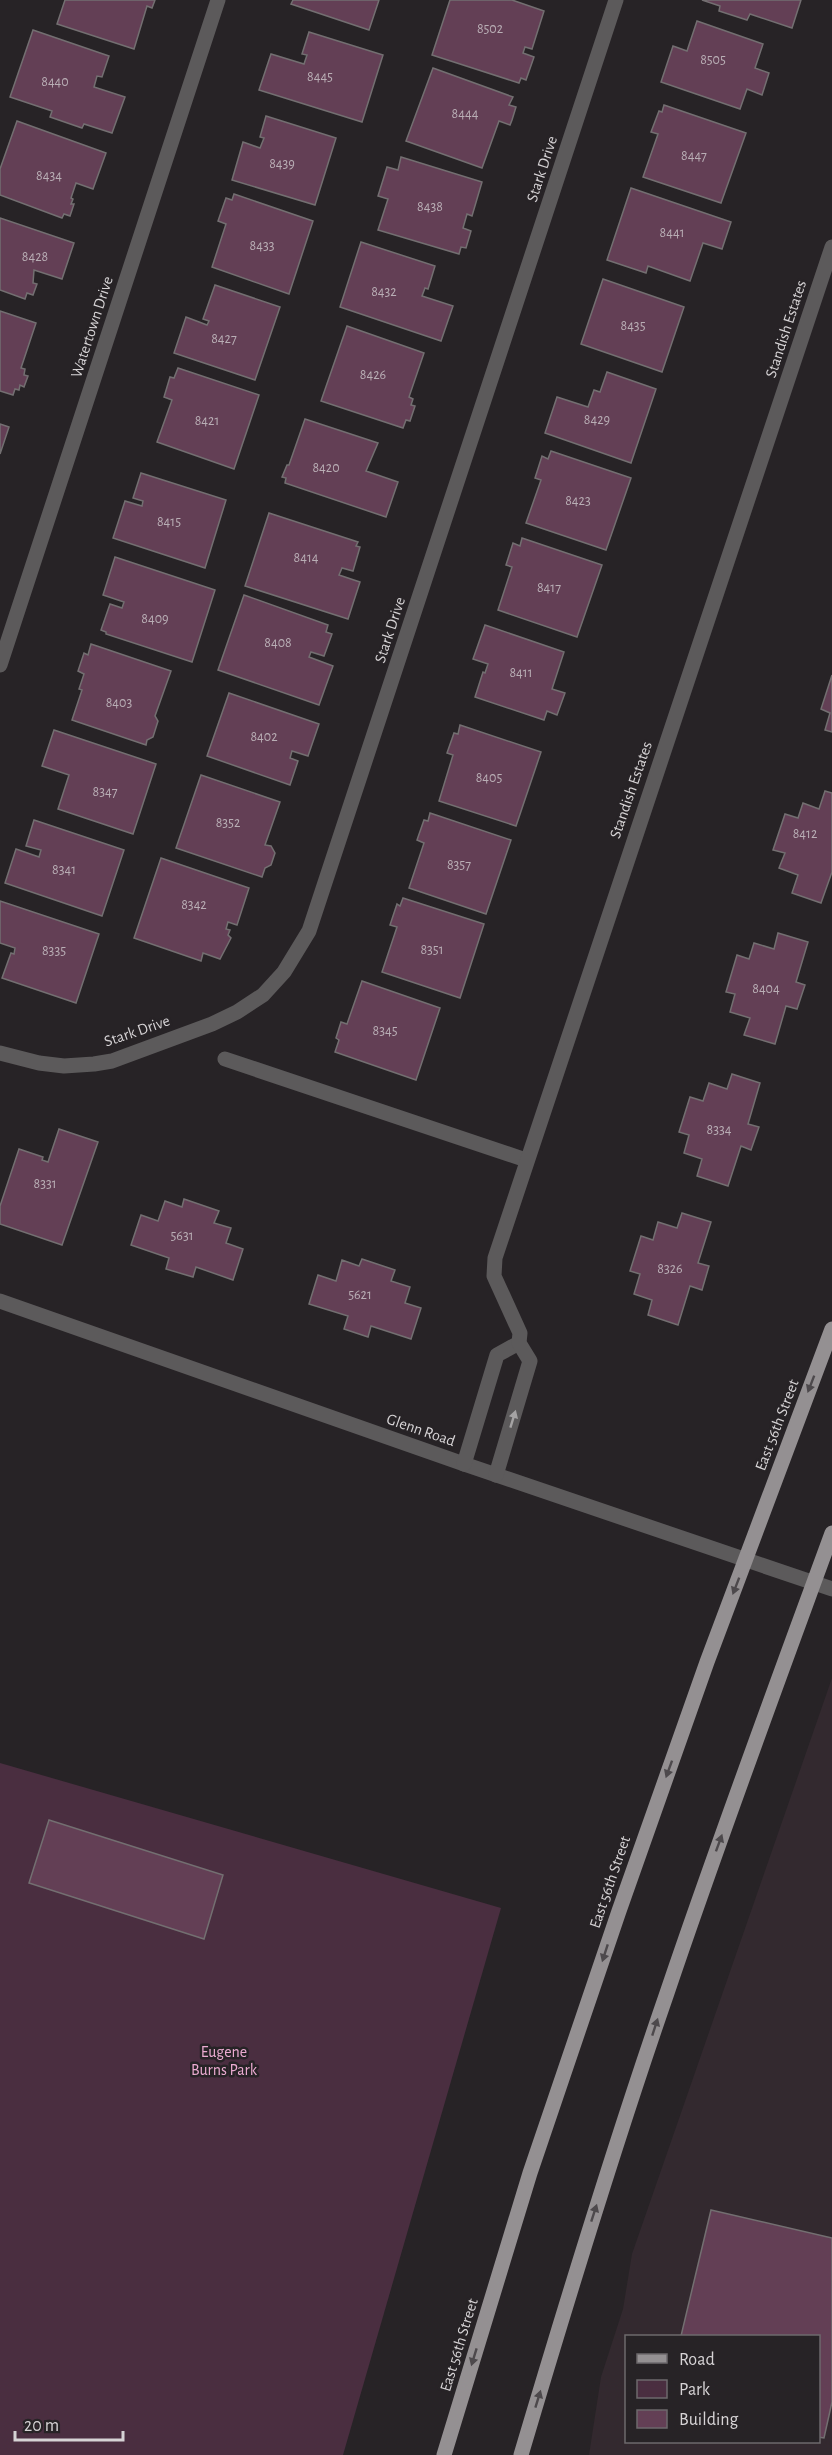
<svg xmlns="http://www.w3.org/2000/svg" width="832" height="2455" font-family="'Alegreya Sans',sans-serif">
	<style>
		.built { fill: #33292f; fill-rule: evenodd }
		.green { fill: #4a2e40 }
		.building { fill: #633f55; stroke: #736f71; stroke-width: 1.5 }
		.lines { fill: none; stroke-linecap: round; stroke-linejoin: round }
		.street { stroke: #5c5a5b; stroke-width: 15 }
		.primary { stroke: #949092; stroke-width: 15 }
		.oneway { fill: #4d494c }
		.oneway2 { fill: #a5a3a4 }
		.labels { text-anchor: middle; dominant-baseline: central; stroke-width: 5; stroke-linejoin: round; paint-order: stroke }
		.number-label { font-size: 14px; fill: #b9aeb5 }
		.street-label { font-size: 16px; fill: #d6d3d5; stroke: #272326 }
		.park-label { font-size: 16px; fill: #ebabd1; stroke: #272326 }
	</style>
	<rect width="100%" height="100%" fill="#272326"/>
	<path class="built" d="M 832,1678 L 832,2455 L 589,2455 L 601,2377 L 623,2309 L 632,2254 ZM 626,2336 L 818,2336 L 818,2442 L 626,2442 Z"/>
	<path class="green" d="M 0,1763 L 501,1908 L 343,2455 L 0,2455 Z"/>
	<g class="building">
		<path d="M 65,0 L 155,0 L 152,8 L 147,6 L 134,49 L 57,24 Z"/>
		<path d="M 293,0 L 379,0 L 369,30 L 291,4 Z"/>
		<path d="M 450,0 L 512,0 L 544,11 L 532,49 L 525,47 L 523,53 L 534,57 L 526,80 L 521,78 L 519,83 L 432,55 Z"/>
		<path d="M 702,0 L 801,0 L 792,28 L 750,14 L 747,20 L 719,11 L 720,6 Z"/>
		<path d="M 697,21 L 763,44 L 755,68 L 769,73 L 762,95 L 747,89 L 740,109 L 661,82 L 673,46 L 687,51 Z"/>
		<path d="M 33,30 L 109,56 L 102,77 L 97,76 L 94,87 L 125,97 L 112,133 L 84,124 L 82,128 L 50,117 L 52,111 L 10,97 Z"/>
		<path d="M 309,32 L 383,55 L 362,122 L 259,90 L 271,54 L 304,64 L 307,55 L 302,54 Z"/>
		<path d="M 433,68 L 513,97 L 509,105 L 516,107 L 512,120 L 510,125 L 499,121 L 482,168 L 406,141 Z"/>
		<path d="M 664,105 L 746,133 L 721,203 L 643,177 L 658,134 L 651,132 L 659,111 L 662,112 Z"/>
		<path d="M 266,116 L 336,138 L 315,205 L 232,180 L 243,142 L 260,148 L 264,138 L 260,137 Z"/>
		<path d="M 17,121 L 106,153 L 93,189 L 76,183 L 71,198 L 73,199 L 71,204 L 74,204 L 70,216 L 64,214 L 62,218 L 0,195 L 0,169 Z"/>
		<path d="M 401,157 L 482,182 L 472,216 L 467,214 L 463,228 L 471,231 L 466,248 L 461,247 L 459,254 L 378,230 L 388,199 L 378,196 L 387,167 L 398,170 Z"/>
		<path d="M 631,188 L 731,222 L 722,249 L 703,243 L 690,281 L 648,266 L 646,273 L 607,260 Z"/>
		<path d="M 234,194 L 313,221 L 289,294 L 212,267 L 226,224 L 218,221 L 226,198 L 232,200 Z"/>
		<path d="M 0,218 L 74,243 L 62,279 L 34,270 L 33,283 L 37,284 L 33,295 L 27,293 L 25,299 L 0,290 Z"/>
		<path d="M 361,242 L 435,266 L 428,289 L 425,288 L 422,296 L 453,306 L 441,341 L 340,307 Z"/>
		<path d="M 603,279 L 684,307 L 662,372 L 581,344 Z"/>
		<path d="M 215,285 L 280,307 L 255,380 L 174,353 L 186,317 L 207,325 L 209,321 L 203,319 Z"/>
		<path d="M 0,311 L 36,323 L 21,368 L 25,369 L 24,375 L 28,376 L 24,387 L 20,385 L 19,390 L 15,389 L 13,395 L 0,391 Z"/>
		<path d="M 347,326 L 424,353 L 409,397 L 413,399 L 411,405 L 415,406 L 410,421 L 406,420 L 403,428 L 321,401 Z"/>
		<path d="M 178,368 L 259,395 L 234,469 L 157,442 L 172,400 L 164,397 L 170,377 L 174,378 Z"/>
		<path d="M 607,372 L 656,389 L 631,463 L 545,433 L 557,397 L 588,407 L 594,390 L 600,392 Z"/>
		<path d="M 305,419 L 378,443 L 366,471 L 398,482 L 386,517 L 285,483 L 286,478 L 282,477 L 287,465 L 289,465 Z"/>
		<path d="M 0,424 L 9,427 L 0,454 Z"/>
		<path d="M 551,451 L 631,478 L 606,550 L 526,523 L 541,480 L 535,478 L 542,456 L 548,459 Z"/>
		<path d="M 141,473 L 226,500 L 205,568 L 113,538 L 125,501 L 142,506 L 143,501 L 133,498 Z"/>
		<path d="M 269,513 L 358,542 L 356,546 L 360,547 L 353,571 L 342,568 L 339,575 L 360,582 L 348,619 L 245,586 Z"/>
		<path d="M 522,538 L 602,565 L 577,637 L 498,610 L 512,567 L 506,565 L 513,543 L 520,546 Z"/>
		<path d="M 115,557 L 215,590 L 192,662 L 106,634 L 106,632 L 101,630 L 110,604 L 122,608 L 124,602 L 103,595 Z"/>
		<path d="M 244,595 L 328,625 L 326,632 L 332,634 L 324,656 L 311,652 L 309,657 L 333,666 L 319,705 L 218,670 Z"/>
		<path d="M 485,625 L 564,652 L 552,689 L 565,693 L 557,715 L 547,711 L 544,720 L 475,697 L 483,672 L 485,673 L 488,664 L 473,659 Z"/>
		<path d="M 91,644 L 171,671 L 155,716 L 158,721 L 153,737 L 147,740 L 146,745 L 72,720 L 82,690 L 79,689 L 84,674 L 78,671 L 84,653 L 88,655 Z"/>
		<path d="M 832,675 L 832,732 L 825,730 L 830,713 L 821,709 Z"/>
		<path d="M 229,693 L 319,724 L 308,756 L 292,751 L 290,758 L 298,761 L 290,785 L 207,756 Z"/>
		<path d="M 460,725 L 541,752 L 516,826 L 439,801 L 453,755 L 447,753 L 454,733 L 458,734 Z"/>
		<path d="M 54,730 L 156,764 L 133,834 L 58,809 L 69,775 L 42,766 Z"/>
		<path d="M 201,775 L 280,802 L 265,845 L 271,846 L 275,853 L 271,865 L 265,868 L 262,877 L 176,848 Z"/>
		<path d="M 825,791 L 832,793 L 832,872 L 821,903 L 792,893 L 798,875 L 779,868 L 785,853 L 773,850 L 785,814 L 798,818 L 803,803 L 819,809 Z"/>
		<path d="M 430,813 L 511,840 L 486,914 L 409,888 L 424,843 L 417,840 L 424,820 L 428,821 Z"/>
		<path d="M 34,820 L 124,850 L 102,916 L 5,883 L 16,849 L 39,857 L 41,850 L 26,846 Z"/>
		<path d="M 161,858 L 249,888 L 237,925 L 228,922 L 226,929 L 230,930 L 228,935 L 231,938 L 220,959 L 203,953 L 201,961 L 134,938 Z"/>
		<path d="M 403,898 L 484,924 L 460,998 L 382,972 L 397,927 L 390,925 L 397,904 L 400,906 Z"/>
		<path d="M 0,901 L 99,934 L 76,1003 L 2,978 L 11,953 L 14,954 L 15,948 L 0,943 Z"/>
		<path d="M 778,933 L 808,942 L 796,982 L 805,985 L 797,1009 L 786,1006 L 775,1044 L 744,1035 L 750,1018 L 730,1012 L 735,994 L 726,992 L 737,955 L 749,959 L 754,943 L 774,949 Z"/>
		<path d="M 362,981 L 440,1008 L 416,1080 L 335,1052 L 339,1040 L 336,1038 L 341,1022 L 347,1024 Z"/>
		<path d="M 732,1074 L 760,1083 L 748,1124 L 759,1127 L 751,1150 L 741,1146 L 728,1186 L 697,1176 L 702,1159 L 684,1153 L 689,1135 L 679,1132 L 690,1097 L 703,1101 L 709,1083 L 727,1089 Z"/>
		<path d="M 59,1129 L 98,1142 L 62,1245 L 0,1224 L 0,1206 L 19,1149 L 43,1157 L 42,1160 L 48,1162 Z"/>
		<path d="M 184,1199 L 219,1211 L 214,1223 L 231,1228 L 226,1243 L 243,1249 L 233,1280 L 196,1267 L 193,1277 L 166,1269 L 169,1258 L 131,1245 L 141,1215 L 158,1221 L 165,1201 L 182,1207 Z"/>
		<path d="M 682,1213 L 711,1222 L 698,1263 L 709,1266 L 702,1290 L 690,1286 L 678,1325 L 648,1315 L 652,1300 L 634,1294 L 640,1274 L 630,1271 L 641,1236 L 653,1240 L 658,1222 L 677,1228 Z"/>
		<path d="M 362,1259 L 395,1270 L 391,1281 L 410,1287 L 405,1303 L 421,1308 L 411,1339 L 371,1326 L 368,1337 L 344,1329 L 348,1316 L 309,1304 L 318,1275 L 336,1281 L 342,1260 L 359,1266 Z"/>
		<path d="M 49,1820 L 223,1875 L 204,1939 L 29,1883 Z"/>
		<path d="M 711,2210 L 832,2238 L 832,2402 L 824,2438 L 818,2437 L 818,2336 L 681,2336 Z"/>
	</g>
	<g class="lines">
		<g class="street">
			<path d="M 0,665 L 218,0"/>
			<path d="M 0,1053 L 39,1063 L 64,1066 L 94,1064 L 112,1061 L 212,1024 L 237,1012 L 263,995 L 284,972 L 309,931 L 616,0"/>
			<path d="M 225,1059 L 526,1160"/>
			<path d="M 0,1301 L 464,1464 L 832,1589"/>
			<path d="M 464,1464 L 497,1355 L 519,1343"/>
			<path d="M 496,1475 L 530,1361 L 519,1343 L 520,1333 L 494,1276 L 495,1258 L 832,247"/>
		</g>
		<g class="primary">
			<path d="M 444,2455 L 530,2173 L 619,1911 L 707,1662 L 832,1329"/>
			<path d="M 521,2455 C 567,2300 614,2146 667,1993 C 719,1839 776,1686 832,1533"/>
		</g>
	</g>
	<defs><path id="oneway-solid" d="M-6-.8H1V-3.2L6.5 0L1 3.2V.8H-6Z" transform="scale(1.5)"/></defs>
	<g class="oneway">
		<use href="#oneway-solid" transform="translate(811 1384) rotate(111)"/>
		<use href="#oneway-solid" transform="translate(736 1586) rotate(111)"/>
		<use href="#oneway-solid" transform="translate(669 1769) rotate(110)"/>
		<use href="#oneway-solid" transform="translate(719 1843) rotate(-70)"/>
		<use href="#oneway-solid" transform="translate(605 1953) rotate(108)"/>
		<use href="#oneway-solid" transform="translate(655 2027) rotate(-72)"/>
		<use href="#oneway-solid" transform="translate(594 2213) rotate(-72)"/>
		<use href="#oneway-solid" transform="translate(474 2357) rotate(107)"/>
		<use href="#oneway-solid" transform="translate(538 2399) rotate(-73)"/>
	</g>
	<use class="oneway2" href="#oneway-solid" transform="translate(513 1419) rotate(-73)"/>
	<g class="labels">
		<g class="number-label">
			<text x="490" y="29">8502</text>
			<text x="713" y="60">8505</text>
			<text x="320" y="77">8445</text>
			<text x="55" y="82">8440</text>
			<text x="465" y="114">8444</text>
			<text x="694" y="156">8447</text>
			<text x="282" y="164">8439</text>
			<text x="49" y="176">8434</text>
			<text x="430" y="207">8438</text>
			<text x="672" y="233">8441</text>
			<text x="262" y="246">8433</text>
			<text x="35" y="257">8428</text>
			<text x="384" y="292">8432</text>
			<text x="633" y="326">8435</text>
			<text x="224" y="339">8427</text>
			<text x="373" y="375">8426</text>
			<text x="597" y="420">8429</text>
			<text x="207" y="421">8421</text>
			<text x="326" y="468">8420</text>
			<text x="578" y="501">8423</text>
			<text x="169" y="522">8415</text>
			<text x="306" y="558">8414</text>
			<text x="549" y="588">8417</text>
			<text x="155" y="619">8409</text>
			<text x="278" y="643">8408</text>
			<text x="521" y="673">8411</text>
			<text x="119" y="703">8403</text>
			<text x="264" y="737">8402</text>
			<text x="489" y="778">8405</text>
			<text x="105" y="792">8347</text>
			<text x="228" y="823">8352</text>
			<text x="805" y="834">8412</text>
			<text x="459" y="865">8357</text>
			<text x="64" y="870">8341</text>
			<text x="194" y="905">8342</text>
			<text x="432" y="950">8351</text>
			<text x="54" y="951">8335</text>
			<text x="766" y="989">8404</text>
			<text x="385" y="1031">8345</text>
			<text x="719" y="1130">8334</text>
			<text x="45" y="1184">8331</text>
			<text x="182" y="1236">5631</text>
			<text x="670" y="1269">8326</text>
			<text x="360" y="1295">5621</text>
		</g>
		<g class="street-label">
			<text transform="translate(542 169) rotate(-72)">Stark Drive</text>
			<text transform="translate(92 327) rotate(-72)">Watertown Drive</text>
			<text transform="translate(786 329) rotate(-72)">Standish Estates</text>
			<text transform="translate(390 630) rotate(-72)">Stark Drive</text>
			<text transform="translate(631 790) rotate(-71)">Standish Estates</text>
			<text transform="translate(137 1031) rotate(-19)">Stark Drive</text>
			<text transform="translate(777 1425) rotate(-69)">East 56th Street</text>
			<text transform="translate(421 1430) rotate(19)">Glenn Road</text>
			<text transform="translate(610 1882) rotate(-71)">East 56th Street</text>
			<text transform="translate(459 2345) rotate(-73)">East 56th Street</text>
		</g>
		<g class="park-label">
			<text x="224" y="2052">Eugene<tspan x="224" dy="18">Burns Park</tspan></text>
		</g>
	</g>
	<rect x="625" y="2335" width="195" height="108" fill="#272326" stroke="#6d696c" stroke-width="1.5"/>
	<rect x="637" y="2354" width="30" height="9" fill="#949092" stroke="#6d696c" stroke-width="1.5"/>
	<text x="679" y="2365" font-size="18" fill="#d6d3d5">Road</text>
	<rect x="637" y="2380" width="30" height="18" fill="#4a2e40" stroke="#6d696c" stroke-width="1.5"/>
	<text x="679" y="2395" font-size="18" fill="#d6d3d5">Park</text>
	<rect x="637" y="2410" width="30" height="18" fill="#633f55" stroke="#6d696c" stroke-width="1.5"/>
	<text x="679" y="2425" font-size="18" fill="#d6d3d5">Building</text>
	<path d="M15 2431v9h108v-9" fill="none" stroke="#d6d3d5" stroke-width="3"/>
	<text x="24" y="2431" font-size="18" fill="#d6d3d5" stroke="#272326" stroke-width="4.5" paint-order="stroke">20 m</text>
</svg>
